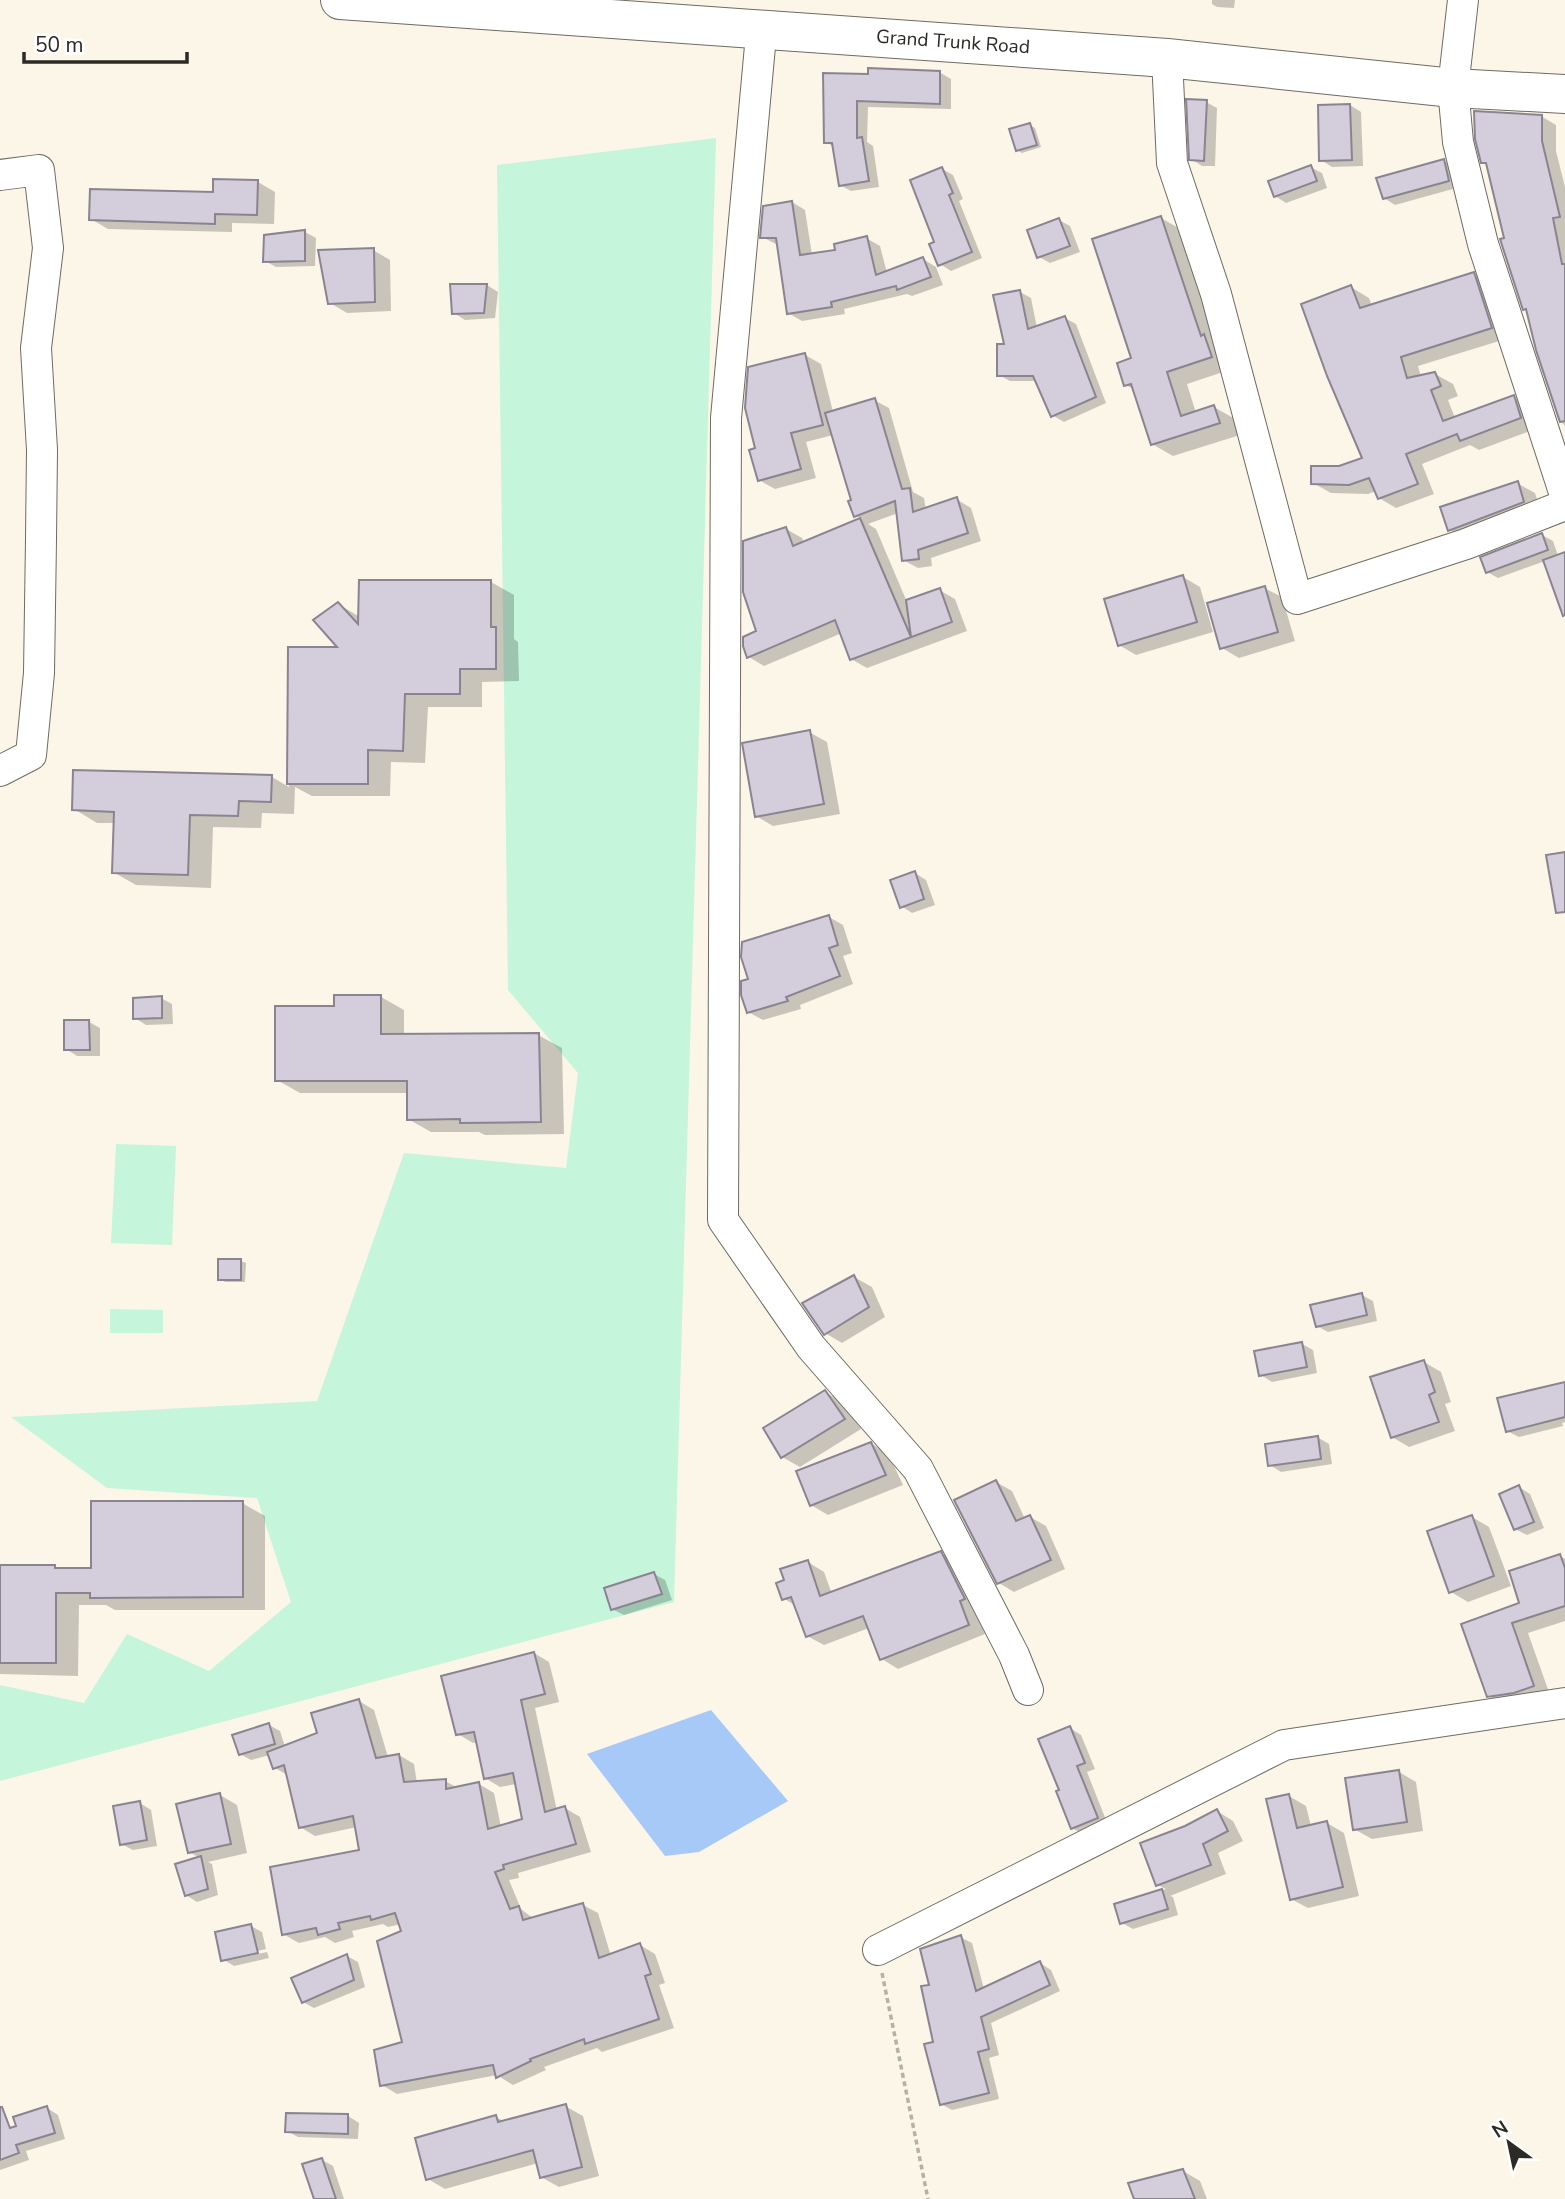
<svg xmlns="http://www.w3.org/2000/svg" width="1565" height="2199" font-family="'Nunito Sans',sans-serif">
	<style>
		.green { fill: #c5f5db }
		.water { fill: #a7c9f7 }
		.shadow { fill: #0003 }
		.building { fill: #d4cedc; stroke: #898490; stroke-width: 2 }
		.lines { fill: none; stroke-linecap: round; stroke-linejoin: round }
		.minor-casing { stroke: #6f6b5f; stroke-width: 32 }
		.highway-casing { stroke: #6f6b5f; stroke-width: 40 }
		.path { stroke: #b5b1a6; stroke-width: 3.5; stroke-dasharray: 5 3.5; stroke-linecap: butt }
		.minor { stroke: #fff; stroke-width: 30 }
		.highway { stroke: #fff; stroke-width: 38 }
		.labels { text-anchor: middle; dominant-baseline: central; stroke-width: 5; stroke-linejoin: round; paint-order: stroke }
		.street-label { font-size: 19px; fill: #2c2a25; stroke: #fff }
	</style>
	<rect width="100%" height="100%" fill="#fbf6e8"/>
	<g class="green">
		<path d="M 716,138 L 674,1602 L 0,1781 L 0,1685 L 84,1703 L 127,1634 L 209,1671 L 291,1602 L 257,1498 L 107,1488 L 11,1417 L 317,1401 L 404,1153 L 566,1168 L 578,1073 L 508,990 L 497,165 Z"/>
		<path d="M 116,1144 L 176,1146 L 172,1245 L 111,1243 Z"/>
		<path d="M 110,1309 L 163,1310 L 163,1333 L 110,1333 Z"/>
	</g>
	<path class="water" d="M 711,1710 L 788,1801 L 699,1852 L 665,1856 L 587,1754 Z"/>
	<g class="shadow">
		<path d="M 1212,0 L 1235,0 L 1234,8 L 1217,7 L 1212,4 Z"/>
		<path d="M 939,72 L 951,79 L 951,109 L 868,107 L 867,142 L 873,146 L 879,187 L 851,191 L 840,185 L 834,147 L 826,142 L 825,75 Z"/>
		<path d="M 1206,102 L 1217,108 L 1215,166 L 1202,166 L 1191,159 Z"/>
		<path d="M 1350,105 L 1361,112 L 1363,166 L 1332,167 L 1321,160 Z"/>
		<path d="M 1541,116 L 1556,125 L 1556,151 L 1565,187 L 1565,426 L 1561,421 L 1528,311 L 1524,309 L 1488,165 L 1483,162 Z"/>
		<path d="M 1030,125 L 1035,128 L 1041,147 L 1022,153 L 1017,150 Z"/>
		<path d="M 1444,161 L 1455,167 L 1460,187 L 1395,205 L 1384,198 Z"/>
		<path d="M 1310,167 L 1322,173 L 1327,188 L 1286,203 L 1275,196 Z"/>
		<path d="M 942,169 L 953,175 L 963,199 L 959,201 L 982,258 L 951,271 L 940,264 L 936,243 Z"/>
		<path d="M 258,182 L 275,192 L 274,224 L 232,223 L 232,232 L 108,229 L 91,219 L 214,194 Z"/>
		<path d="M 792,202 L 805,210 L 812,255 L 837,251 L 866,238 L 880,246 L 887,273 L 923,259 L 936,267 L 943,285 L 912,296 L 907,294 L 844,309 L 845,314 L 802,321 L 788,313 L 778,245 L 762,237 Z"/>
		<path d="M 1161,218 L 1182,230 L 1232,369 L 1187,384 L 1196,413 L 1214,407 L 1235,419 L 1240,435 L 1173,456 L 1152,444 L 1135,390 L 1126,385 L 1133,360 Z"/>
		<path d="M 1059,220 L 1070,226 L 1080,252 L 1050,263 L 1039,257 Z"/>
		<path d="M 305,232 L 316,238 L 315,266 L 276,267 L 265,261 Z"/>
		<path d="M 373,250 L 390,260 L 391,311 L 347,313 L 330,303 Z"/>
		<path d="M 1473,274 L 1491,284 L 1509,338 L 1418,366 L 1421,377 L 1435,374 L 1453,384 L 1458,396 L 1448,400 L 1455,418 L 1514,397 L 1531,407 L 1538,428 L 1479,450 L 1470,445 L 1422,464 L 1434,494 L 1396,508 L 1379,498 L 1376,491 L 1368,494 L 1331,493 L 1313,483 L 1340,468 L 1364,459 L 1351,287 L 1369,298 L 1372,306 Z"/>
		<path d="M 487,285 L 498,292 L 495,318 L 465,320 L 454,313 L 452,286 Z"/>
		<path d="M 1020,292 L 1031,298 L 1037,328 L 1065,318 L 1076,324 L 1106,403 L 1064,422 L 1052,415 L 1037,381 L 1010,381 L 999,375 Z"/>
		<path d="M 805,355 L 821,364 L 833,412 L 874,400 L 889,408 L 913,492 L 924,498 L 926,510 L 956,499 L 971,508 L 981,541 L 931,558 L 932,566 L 918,568 L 903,560 L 898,513 L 868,524 L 876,529 L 907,602 L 939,590 L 955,599 L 967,631 L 867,668 L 851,659 L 842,633 L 764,666 L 749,657 L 758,632 L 786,529 L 802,538 L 804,543 L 862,519 L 855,515 L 833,435 L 806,442 L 816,478 L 775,489 L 759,480 L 757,449 Z"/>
		<path d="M 1517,483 L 1535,493 L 1541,512 L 1467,540 L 1450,530 Z"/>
		<path d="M 1542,535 L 1553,541 L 1558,556 L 1565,555 L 1565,595 L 1545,561 L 1498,578 L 1487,572 Z"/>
		<path d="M 1183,577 L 1200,587 L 1213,632 L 1136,655 L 1119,645 Z"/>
		<path d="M 491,582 L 514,595 L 514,639 L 518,642 L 519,681 L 482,682 L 482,707 L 428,707 L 425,763 L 391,762 L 390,796 L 312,796 L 295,787 L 294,814 L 262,813 L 261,828 L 213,827 L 211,888 L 136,885 L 113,872 L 115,823 L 97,823 L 74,809 L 272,777 L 289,787 L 289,648 L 341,649 L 338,604 L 360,617 Z"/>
		<path d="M 1264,588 L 1282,597 L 1295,641 L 1239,658 L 1222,648 Z"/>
		<path d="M 809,732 L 827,742 L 840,814 L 773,826 L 756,816 Z"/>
		<path d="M 915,873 L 926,880 L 935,905 L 912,913 L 901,906 Z"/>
		<path d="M 829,917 L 843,925 L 852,953 L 843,956 L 853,984 L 800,1005 L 801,1009 L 763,1020 L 748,1012 L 750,980 Z"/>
		<path d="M 381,997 L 404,1010 L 404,1036 L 538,1035 L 562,1048 L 564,1134 L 485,1135 L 479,1132 L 431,1132 L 408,1119 L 408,1093 L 300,1093 L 277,1080 L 336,1007 Z"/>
		<path d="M 161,998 L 172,1004 L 173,1024 L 146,1025 L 135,1018 Z"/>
		<path d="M 89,1022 L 100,1028 L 100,1056 L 77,1056 L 66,1049 Z"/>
		<path d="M 241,1261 L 246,1263 L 245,1282 L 225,1282 L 220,1279 Z"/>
		<path d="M 854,1277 L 872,1287 L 885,1317 L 842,1343 L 825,1333 Z"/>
		<path d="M 1362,1295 L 1373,1301 L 1377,1321 L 1328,1332 L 1317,1326 Z"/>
		<path d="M 1302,1344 L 1313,1350 L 1317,1373 L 1272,1382 L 1261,1375 Z"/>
		<path d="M 1424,1362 L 1441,1372 L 1451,1402 L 1445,1404 L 1455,1431 L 1409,1447 L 1392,1437 Z"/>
		<path d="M 1565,1384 L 1565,1422 L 1562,1423 L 1563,1426 L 1519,1437 L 1507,1431 Z"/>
		<path d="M 825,1392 L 842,1402 L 861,1429 L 800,1467 L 782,1457 Z"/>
		<path d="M 1317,1437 L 1329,1444 L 1332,1464 L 1281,1472 L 1270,1465 Z"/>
		<path d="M 870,1443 L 888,1453 L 903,1485 L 828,1515 L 811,1505 Z"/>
		<path d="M 996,1482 L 1012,1491 L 1025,1519 L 1030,1517 L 1046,1526 L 1065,1569 L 1014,1592 L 999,1583 Z"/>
		<path d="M 1519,1487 L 1530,1494 L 1544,1528 L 1527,1535 L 1515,1529 Z"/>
		<path d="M 242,1503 L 265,1516 L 265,1610 L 115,1610 L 106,1605 L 79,1605 L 78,1676 L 0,1674 L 0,1566 L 55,1566 L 61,1570 L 93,1569 Z"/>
		<path d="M 1472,1517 L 1489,1527 L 1511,1586 L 1468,1602 L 1451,1592 Z"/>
		<path d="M 941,1553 L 957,1563 L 985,1634 L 898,1669 L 882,1659 L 869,1628 L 824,1645 L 807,1636 L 796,1606 L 783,1598 L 786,1581 L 808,1562 L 824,1572 L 832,1594 Z"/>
		<path d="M 1560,1556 L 1565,1559 L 1565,1621 L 1528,1633 L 1550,1695 L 1506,1706 L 1489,1696 L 1463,1625 L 1521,1604 Z"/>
		<path d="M 654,1574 L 665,1580 L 672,1600 L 624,1615 L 612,1609 Z"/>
		<path d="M 534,1653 L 549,1662 L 559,1702 L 535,1708 L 557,1811 L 565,1808 L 580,1817 L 591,1852 L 518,1873 L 519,1878 L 509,1880 L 521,1909 L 534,1919 L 583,1905 L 598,1913 L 611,1956 L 640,1945 L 655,1954 L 665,1983 L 659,1985 L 674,2028 L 602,2052 L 597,2048 L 544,2067 L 546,2070 L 513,2085 L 497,2075 L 397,2094 L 382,2085 L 405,2044 L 404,1932 L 401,1924 L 388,1927 L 383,1924 L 352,1931 L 354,1937 L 335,1943 L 325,1937 L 299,1943 L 283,1934 L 361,1851 L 357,1827 L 315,1836 L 300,1827 L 289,1776 L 275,1768 L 270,1755 L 251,1760 L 240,1754 L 269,1725 L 280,1731 L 285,1747 L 319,1734 L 359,1701 L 374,1710 L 388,1757 L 399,1755 L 414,1764 L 417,1783 L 445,1781 L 458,1788 L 479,1784 L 494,1793 L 501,1827 L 524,1820 L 516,1784 L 500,1787 L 485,1778 L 478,1742 L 473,1743 L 458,1734 Z"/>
		<path d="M 1070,1728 L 1081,1735 L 1095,1769 L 1087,1772 L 1108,1825 L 1083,1834 L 1072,1828 L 1061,1791 Z"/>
		<path d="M 1399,1772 L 1416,1782 L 1423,1831 L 1372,1839 L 1354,1829 Z"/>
		<path d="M 220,1795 L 237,1805 L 247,1853 L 208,1862 L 212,1864 L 218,1895 L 197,1902 L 186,1895 L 200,1858 L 189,1852 Z"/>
		<path d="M 1289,1796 L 1306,1806 L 1311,1826 L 1327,1823 L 1344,1833 L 1359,1896 L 1308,1908 L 1291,1899 Z"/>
		<path d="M 140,1803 L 151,1810 L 157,1846 L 133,1850 L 121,1844 Z"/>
		<path d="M 1217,1811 L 1233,1821 L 1243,1841 L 1218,1853 L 1226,1874 L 1170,1896 L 1173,1897 L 1178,1915 L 1133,1929 L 1122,1923 L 1116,1905 L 1166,1889 L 1158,1885 L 1186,1828 Z"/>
		<path d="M 251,1926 L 262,1932 L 266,1949 L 230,1957 L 230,1960 L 267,1952 L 269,1958 L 234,1966 L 223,1959 Z"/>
		<path d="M 960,1937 L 972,1943 L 984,1989 L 1040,1963 L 1051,1970 L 1060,1991 L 991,2023 L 999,2055 L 989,2058 L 999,2099 L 952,2110 L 941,2104 L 931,1986 L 922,1950 Z"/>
		<path d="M 347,1956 L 358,1962 L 365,1987 L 314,2008 L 303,2002 Z"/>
		<path d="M 565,2106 L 583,2116 L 599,2176 L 559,2187 L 541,2177 L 538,2163 L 445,2189 L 428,2179 L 496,2117 L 505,2122 Z"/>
		<path d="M 47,2108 L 58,2115 L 65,2139 L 26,2151 L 29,2160 L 0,2170 L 0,2134 L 18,2127 Z"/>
		<path d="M 348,2116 L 359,2123 L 358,2139 L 298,2137 L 287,2131 Z"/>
		<path d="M 322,2160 L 333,2166 L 344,2199 L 316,2199 Z"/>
		<path d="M 1183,2171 L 1200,2181 L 1207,2199 L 1136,2199 Z"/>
	</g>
	<g class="building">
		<path d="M 868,68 L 940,71 L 940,104 L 857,101 L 857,138 L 862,137 L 869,181 L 839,186 L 832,143 L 824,143 L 823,73 L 868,74 Z"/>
		<path d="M 1186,99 L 1207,100 L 1204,161 L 1189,160 Z"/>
		<path d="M 1350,104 L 1352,160 L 1319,161 L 1318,105 Z"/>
		<path d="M 1474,111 L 1542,115 L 1542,141 L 1560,217 L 1553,218 L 1562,264 L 1565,264 L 1565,421 L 1560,422 L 1536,350 L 1526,309 L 1523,310 L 1500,239 L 1504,238 L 1486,163 L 1481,163 L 1475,139 Z"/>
		<path d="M 1030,123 L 1037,145 L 1016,151 L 1009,129 Z"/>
		<path d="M 1444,159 L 1449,181 L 1383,199 L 1376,178 Z"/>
		<path d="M 1311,165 L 1317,181 L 1274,197 L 1268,181 Z"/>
		<path d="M 942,167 L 953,193 L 949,195 L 972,252 L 938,266 L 929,244 L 934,242 L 910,180 Z"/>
		<path d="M 213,179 L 258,180 L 257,215 L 215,214 L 215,224 L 89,220 L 90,189 L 213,192 Z"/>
		<path d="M 792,201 L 800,255 L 835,250 L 834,244 L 867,236 L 876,275 L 923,257 L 931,277 L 897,290 L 896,286 L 831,302 L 832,307 L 787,314 L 776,238 L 760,238 L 763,206 Z"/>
		<path d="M 1161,216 L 1201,336 L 1204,334 L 1212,357 L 1167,372 L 1181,416 L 1214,405 L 1220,423 L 1151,445 L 1131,384 L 1124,386 L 1117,363 L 1131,358 L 1092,239 Z"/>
		<path d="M 1059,218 L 1070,246 L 1037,258 L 1027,230 Z"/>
		<path d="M 305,230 L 305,261 L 263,262 L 264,235 Z"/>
		<path d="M 374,248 L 375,302 L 328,304 L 318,250 Z"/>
		<path d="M 1474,272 L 1492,328 L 1401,357 L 1407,378 L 1435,372 L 1441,386 L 1431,390 L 1443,421 L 1514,395 L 1521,418 L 1460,441 L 1457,434 L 1406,454 L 1418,484 L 1378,499 L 1369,478 L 1349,485 L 1311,484 L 1311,466 L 1339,466 L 1362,458 L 1327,376 L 1301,304 L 1351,285 L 1360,308 Z"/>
		<path d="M 450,284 L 487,284 L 484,313 L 452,314 Z"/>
		<path d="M 1020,290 L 1028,329 L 1065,316 L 1096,397 L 1051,417 L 1033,376 L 997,376 L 997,344 L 1004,344 L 993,295 Z"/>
		<path d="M 805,353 L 823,425 L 791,433 L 801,469 L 758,481 L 749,450 L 755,448 L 745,408 L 748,367 Z"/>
		<path d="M 875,398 L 902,489 L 910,488 L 913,512 L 957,497 L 968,533 L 918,550 L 919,559 L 902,561 L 895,501 L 854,517 L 848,501 L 851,500 L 825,413 Z"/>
		<path d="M 1518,481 L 1524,502 L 1448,531 L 1440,507 Z"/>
		<path d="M 860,518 L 911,637 L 906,600 L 940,588 L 952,622 L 850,660 L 835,620 L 747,658 L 743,646 L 743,637 L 756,631 L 743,592 L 743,541 L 786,527 L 793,546 Z"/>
		<path d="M 1542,533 L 1548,550 L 1486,573 L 1480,557 Z"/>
		<path d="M 1565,552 L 1565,615 L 1563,616 L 1543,560 Z"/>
		<path d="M 1183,575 L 1197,622 L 1118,646 L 1104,599 Z"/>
		<path d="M 359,580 L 491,580 L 491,627 L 496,627 L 496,669 L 460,669 L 460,694 L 405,694 L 403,751 L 368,750 L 368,784 L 287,784 L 288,647 L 337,647 L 313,620 L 338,602 L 358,624 Z"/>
		<path d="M 1265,586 L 1278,632 L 1220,649 L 1207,603 Z"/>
		<path d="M 810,730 L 824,804 L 755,817 L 742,743 Z"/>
		<path d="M 73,770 L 272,775 L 271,802 L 239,801 L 238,816 L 190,815 L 188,875 L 112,873 L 114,812 L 72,810 Z"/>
		<path d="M 1565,852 L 1565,912 L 1556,913 L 1546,855 Z"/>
		<path d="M 915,871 L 924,899 L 900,908 L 890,880 Z"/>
		<path d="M 829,915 L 838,945 L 829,948 L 840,976 L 786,997 L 788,1001 L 747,1013 L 741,995 L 741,981 L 748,979 L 741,957 L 742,942 Z"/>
		<path d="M 334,995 L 381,995 L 381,1034 L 539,1033 L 541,1122 L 460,1123 L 460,1119 L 407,1120 L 407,1081 L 275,1081 L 275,1006 L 334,1006 Z"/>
		<path d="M 162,996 L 162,1018 L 133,1019 L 133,998 Z"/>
		<path d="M 64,1020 L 89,1020 L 90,1050 L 64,1050 Z"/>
		<rect x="218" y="1259" width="23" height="21"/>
		<path d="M 854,1275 L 869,1307 L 824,1335 L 802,1303 Z"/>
		<path d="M 1362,1293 L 1367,1315 L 1316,1327 L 1310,1305 Z"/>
		<path d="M 1302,1342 L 1307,1367 L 1259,1376 L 1254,1351 Z"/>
		<path d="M 1424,1360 L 1435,1392 L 1429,1395 L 1439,1422 L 1391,1438 L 1370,1377 Z"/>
		<path d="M 1565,1382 L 1565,1417 L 1506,1432 L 1497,1398 Z"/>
		<path d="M 825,1390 L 845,1419 L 781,1458 L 763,1428 Z"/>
		<path d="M 1318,1436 L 1321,1459 L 1268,1466 L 1265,1444 Z"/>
		<path d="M 871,1442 L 886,1475 L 810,1506 L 796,1471 Z"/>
		<path d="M 996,1480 L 1016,1521 L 1030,1515 L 1051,1560 L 997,1584 L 954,1500 Z"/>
		<path d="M 1519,1485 L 1534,1522 L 1514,1530 L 1499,1494 Z"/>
		<path d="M 91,1501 L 243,1501 L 243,1597 L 90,1598 L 90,1593 L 56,1593 L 56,1663 L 0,1663 L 0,1565 L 55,1565 L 55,1568 L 91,1568 Z"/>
		<path d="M 1472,1515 L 1494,1576 L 1449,1593 L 1427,1531 Z"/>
		<path d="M 941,1551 L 965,1599 L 960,1601 L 969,1625 L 880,1660 L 863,1616 L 806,1637 L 791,1597 L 782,1600 L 776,1583 L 784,1580 L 780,1569 L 808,1560 L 820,1596 Z"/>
		<path d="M 1560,1554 L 1565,1568 L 1565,1606 L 1512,1623 L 1534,1686 L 1514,1693 L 1487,1697 L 1461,1624 L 1519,1603 L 1509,1571 Z"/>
		<path d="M 654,1572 L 662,1594 L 611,1610 L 604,1588 Z"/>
		<path d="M 534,1652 L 545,1694 L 521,1700 L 545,1812 L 565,1806 L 576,1844 L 503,1865 L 504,1869 L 495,1872 L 510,1909 L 519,1906 L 523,1920 L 583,1903 L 599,1958 L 640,1943 L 651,1974 L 645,1976 L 659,2019 L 585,2044 L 584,2039 L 530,2059 L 531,2061 L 496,2078 L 493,2065 L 380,2086 L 374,2050 L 402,2042 L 377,1941 L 401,1931 L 395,1913 L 371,1920 L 370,1916 L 338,1923 L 340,1929 L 318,1935 L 316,1928 L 282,1935 L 270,1867 L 359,1850 L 353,1816 L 299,1828 L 284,1765 L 273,1769 L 267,1752 L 317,1733 L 311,1713 L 359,1699 L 376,1758 L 399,1754 L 404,1782 L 446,1779 L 446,1789 L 479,1782 L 488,1829 L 522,1819 L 513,1773 L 484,1779 L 474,1732 L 456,1735 L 441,1676 Z"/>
		<path d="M 269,1723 L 275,1744 L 239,1755 L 232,1735 Z"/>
		<path d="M 1070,1726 L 1085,1763 L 1077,1766 L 1098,1818 L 1071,1829 L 1056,1791 L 1059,1790 L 1038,1739 Z"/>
		<path d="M 1399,1770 L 1407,1822 L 1353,1830 L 1345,1778 Z"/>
		<path d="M 220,1793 L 231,1844 L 188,1853 L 176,1804 Z"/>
		<path d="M 1289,1794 L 1297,1828 L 1327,1821 L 1343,1887 L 1290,1900 L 1266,1799 Z"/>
		<path d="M 140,1801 L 147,1840 L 120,1845 L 113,1806 Z"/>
		<path d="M 1217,1809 L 1228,1831 L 1203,1844 L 1211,1865 L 1156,1886 L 1140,1843 L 1185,1826 Z"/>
		<path d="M 201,1856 L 208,1889 L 185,1896 L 175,1864 Z"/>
		<path d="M 1162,1889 L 1168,1909 L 1120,1924 L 1114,1904 Z"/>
		<path d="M 251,1924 L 258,1953 L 221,1961 L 215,1932 Z"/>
		<path d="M 961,1935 L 976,1991 L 1040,1961 L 1050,1985 L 981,2017 L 989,2049 L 978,2052 L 989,2093 L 940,2105 L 924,2044 L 933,2042 L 921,1986 L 929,1985 L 920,1949 Z"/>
		<path d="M 347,1954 L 354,1980 L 302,2003 L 291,1978 Z"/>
		<path d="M 566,2104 L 582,2167 L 540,2178 L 533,2150 L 426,2180 L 415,2138 L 496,2115 L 498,2122 Z"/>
		<path d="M 47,2106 L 55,2133 L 16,2145 L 19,2153 L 0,2160 L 0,2107 L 2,2107 L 10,2128 L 16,2126 L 13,2117 Z"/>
		<path d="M 286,2113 L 348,2114 L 348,2134 L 285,2132 Z"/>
		<path d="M 322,2158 L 336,2199 L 314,2199 L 302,2164 Z"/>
		<path d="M 1183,2169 L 1195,2199 L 1134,2199 L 1128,2183 Z"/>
	</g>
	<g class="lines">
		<g class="minor-casing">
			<g id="minor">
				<path d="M 1463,0 L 1453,88 L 1458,142 L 1483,244 L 1565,495"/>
				<path d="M 758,28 L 760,46 L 726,418 L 723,1220 L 811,1347 L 918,1469 L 1014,1655 L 1028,1690"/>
				<path d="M 1167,58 L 1172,163 L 1216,294 L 1297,599 L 1466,544 L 1565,505"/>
				<path d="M 0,175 L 39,170 L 48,248 L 36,348 L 42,450 L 41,539 L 39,673 L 31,755 L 0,771"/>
				<path d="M 878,1950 L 1284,1745 L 1565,1703"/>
			</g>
		</g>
		<g class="highway-casing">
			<path id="highway" d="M 340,0 L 1167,58 L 1453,88 L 1565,94"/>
		</g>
		<path class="path" d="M 882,1973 L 928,2199"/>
		<use href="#minor" class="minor"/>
		<use href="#highway" class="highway"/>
	</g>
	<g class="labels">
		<g class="street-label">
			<text transform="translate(953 42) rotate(4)">Grand Trunk Road</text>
		</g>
	</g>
	<g transform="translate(1509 2143) rotate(327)" stroke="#ffffff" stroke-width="5" paint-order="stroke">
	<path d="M0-5L12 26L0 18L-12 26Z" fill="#2c2a25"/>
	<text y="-10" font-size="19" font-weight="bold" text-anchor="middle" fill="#2c2a25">N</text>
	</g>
	<path d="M24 52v10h163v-10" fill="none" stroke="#2c2a25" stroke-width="3.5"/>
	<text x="35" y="52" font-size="21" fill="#2c2a25" stroke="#ffffff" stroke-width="5" paint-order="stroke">50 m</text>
</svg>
